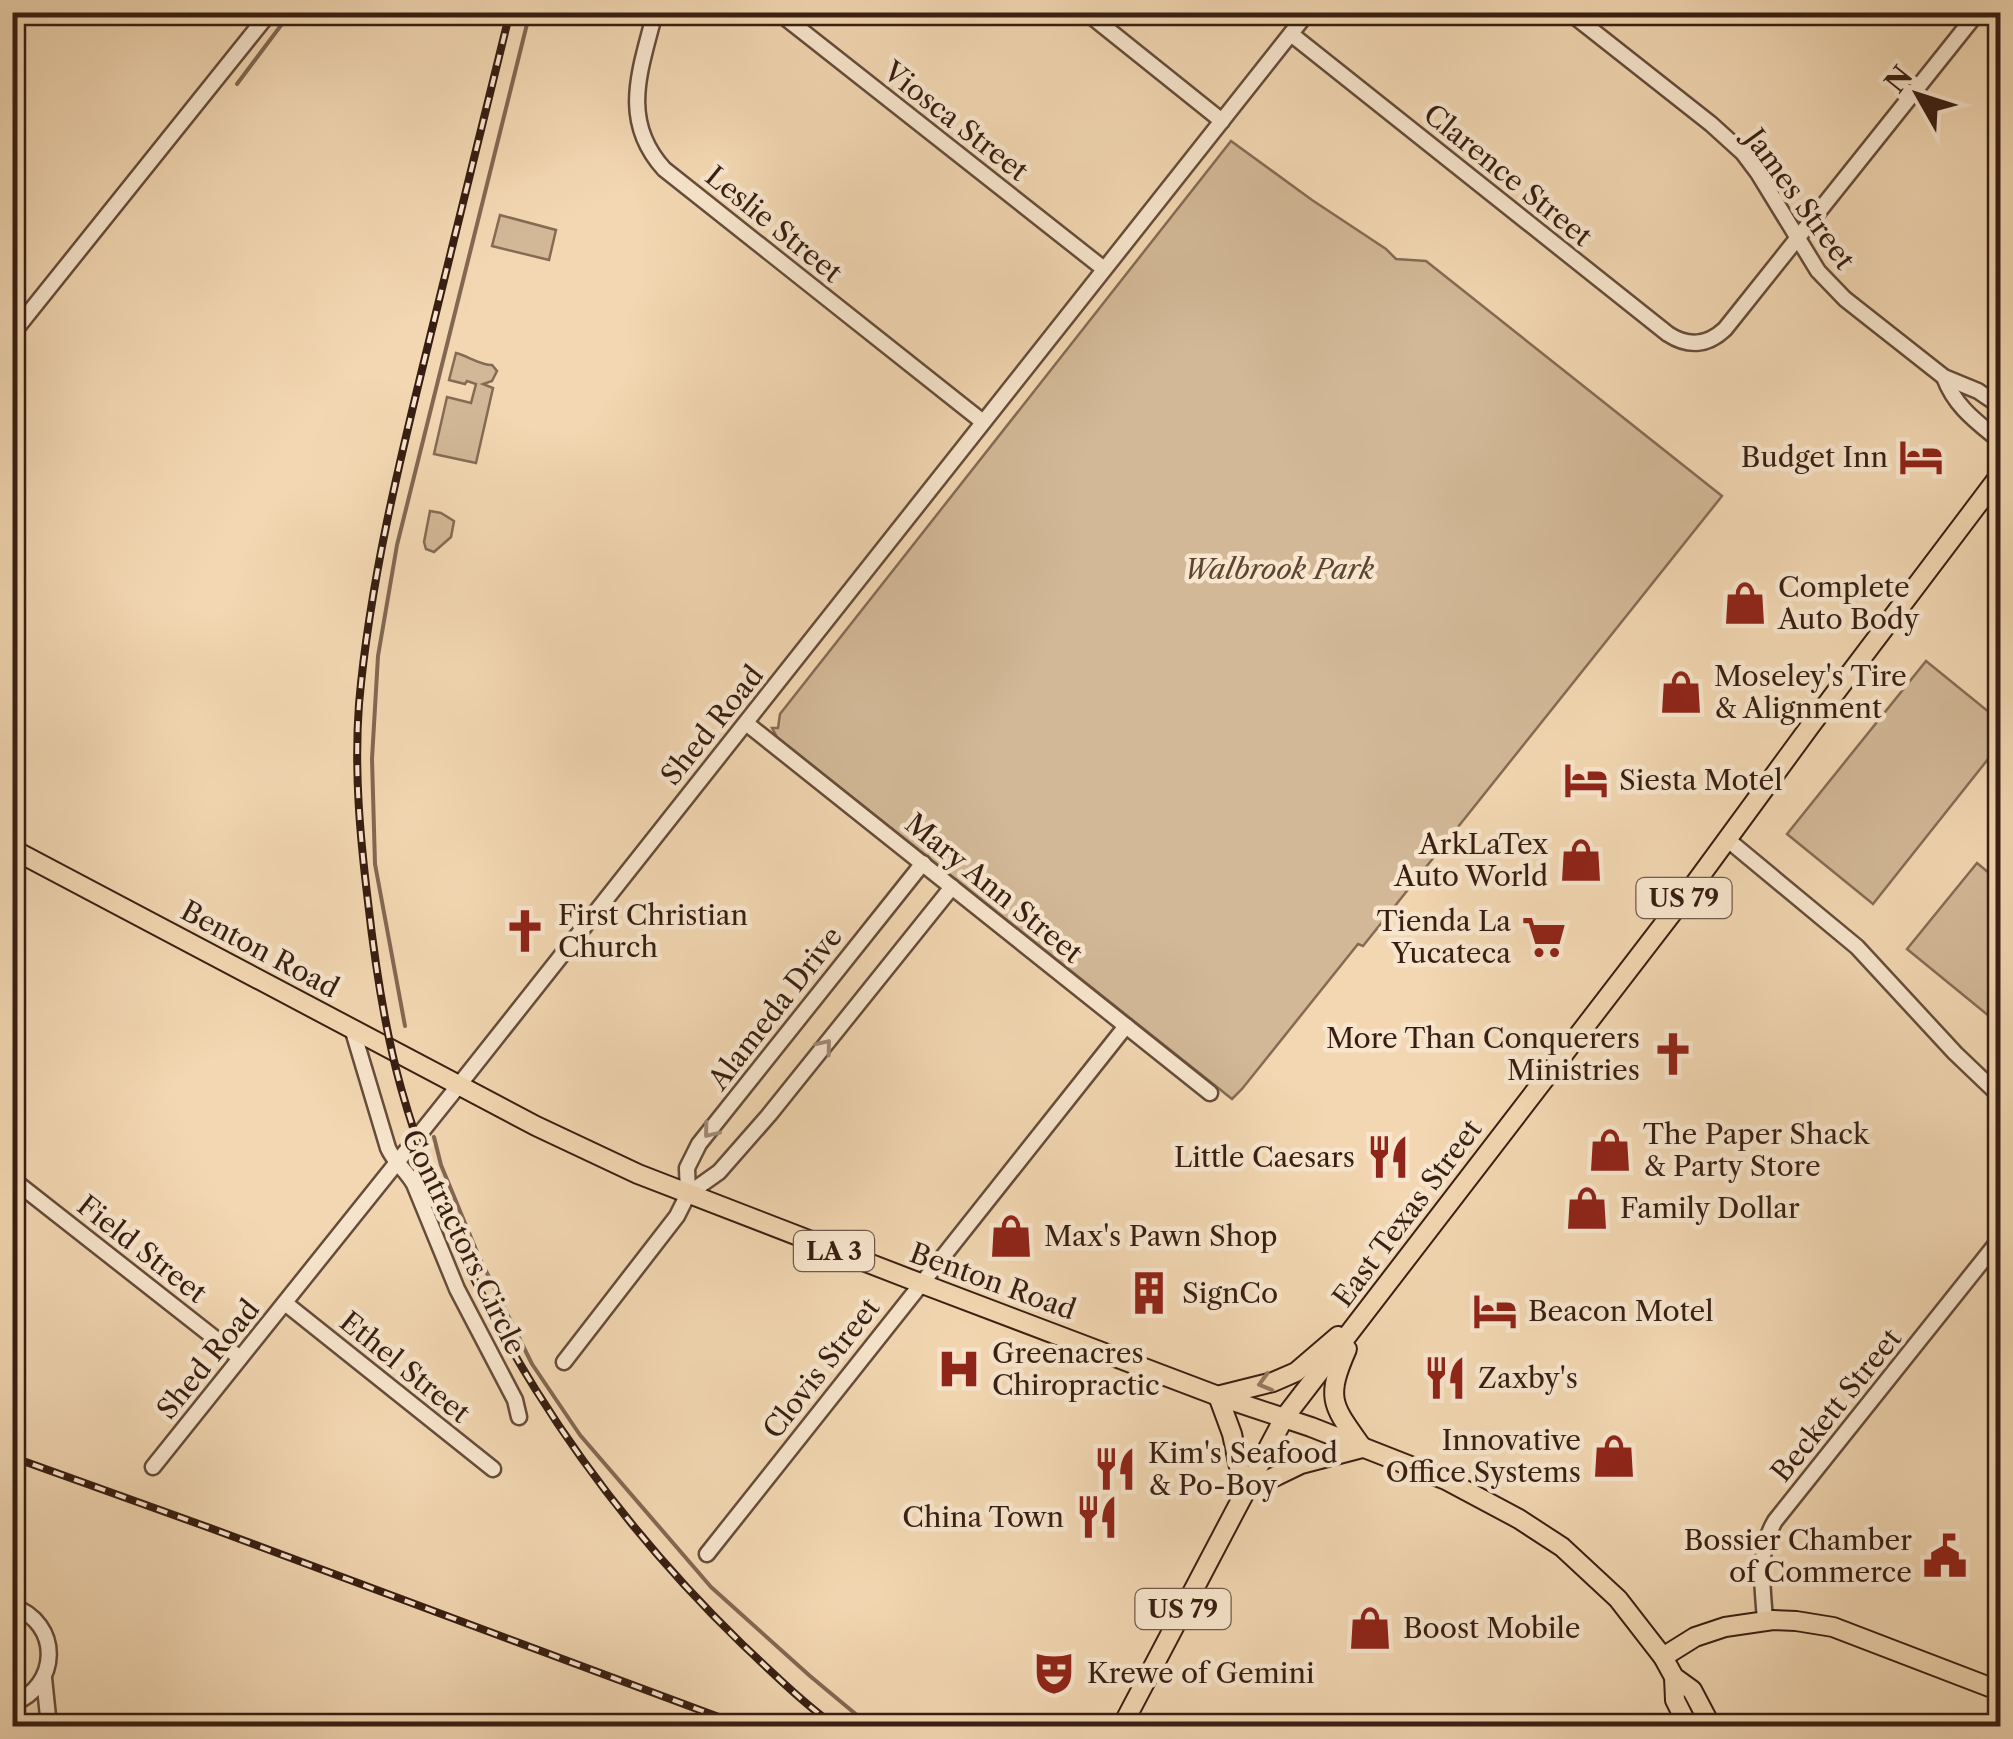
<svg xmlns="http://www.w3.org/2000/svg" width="2013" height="1739" font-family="'Libre Caslon Text',serif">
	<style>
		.green { fill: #d2b897; stroke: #856b54; stroke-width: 2.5 }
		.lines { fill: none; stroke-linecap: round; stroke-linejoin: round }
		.stream { stroke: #826752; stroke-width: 4 }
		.minor-casing { stroke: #664c3a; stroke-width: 19 }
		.major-casing { stroke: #381e12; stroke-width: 22 }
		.minor { stroke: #f7e5cd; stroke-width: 14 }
		.major { stroke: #f2d7b2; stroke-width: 18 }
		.rail-casing { stroke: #381e12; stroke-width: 8 }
		.rail { stroke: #f7e5cd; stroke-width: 4; stroke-dasharray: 11; stroke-linecap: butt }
		.oneway { stroke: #a18b79 }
		.oneway2 { stroke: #957a62 }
		.labels { text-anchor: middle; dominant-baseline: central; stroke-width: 9; stroke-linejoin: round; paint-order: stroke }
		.shield { fill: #f7e5cd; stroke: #715a4a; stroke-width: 2.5 }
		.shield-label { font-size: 25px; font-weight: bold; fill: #381e12 }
		.street-label { font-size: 28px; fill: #381e12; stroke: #f7e5cd }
		.poi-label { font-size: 28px; fill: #381e12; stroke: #f7e5cd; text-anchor: start }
		.park-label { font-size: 28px; font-style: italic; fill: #5e4433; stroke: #f7e5cd }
	</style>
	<rect width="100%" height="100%" fill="#f2d7b2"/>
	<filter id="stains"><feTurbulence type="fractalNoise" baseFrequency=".002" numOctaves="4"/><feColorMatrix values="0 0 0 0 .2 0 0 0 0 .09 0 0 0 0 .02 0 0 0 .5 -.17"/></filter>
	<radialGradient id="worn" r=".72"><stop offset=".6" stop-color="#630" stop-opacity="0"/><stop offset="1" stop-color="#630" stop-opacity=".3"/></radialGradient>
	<g class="green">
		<path d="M 1231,141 L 1312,200 L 1386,249 L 1396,259 L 1426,261 L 1722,496 L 1363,946 L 1358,944 L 1242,1089 L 1232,1099 L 777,737 L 772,728 L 778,728 L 780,714 Z"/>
		<path d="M 500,215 L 556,230 L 549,260 L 492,246 Z"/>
		<path d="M 456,353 C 468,356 480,365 492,365 L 497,371 L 492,381 L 483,384 L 493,388 L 476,463 L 434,454 L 447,397 L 471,403 L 476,384 L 467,381 L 465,384 L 449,380 Z"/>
		<path d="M 430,511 L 441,513 L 454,521 L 451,537 L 434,552 L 426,549 L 424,542 Z"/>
		<path d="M 1926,661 L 2000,721 L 2000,744 L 1873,904 L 1787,834 Z"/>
		<path d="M 1977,863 L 2000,882 L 2000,1025 L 1907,949 Z"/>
	</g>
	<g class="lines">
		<g class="stream">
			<path d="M 237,84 L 291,12"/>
			<path d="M 405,1026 L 375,864 L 372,759 L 378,656 L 397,545 L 530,12"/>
			<path d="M 434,1137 L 441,1165 L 479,1257 L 532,1364 L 580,1435 L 711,1587 L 810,1676 L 870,1726"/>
		</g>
		<g class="minor-casing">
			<g id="minor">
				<path d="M 655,12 C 641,69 619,119 664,169 L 983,422"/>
				<path d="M 778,12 L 1104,269"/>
				<path d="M 1086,12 L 1222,121"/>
				<path d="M 1569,12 L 1711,124 L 1743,153 L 1758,173 L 1818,271 L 1845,299 L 1944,377 L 1978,391 L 2000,406"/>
				<path d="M 1291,34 L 1668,334 C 1688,347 1707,346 1725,329 L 1978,12"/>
				<path d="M 12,334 L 270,12"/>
				<path d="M 1944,377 C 1955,407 1977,422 2000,441"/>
				<path d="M 746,723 L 1210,1093"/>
				<path d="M 1728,840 L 1857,947 L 1955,1053 L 2000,1096"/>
				<path d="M 352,1028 L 388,1148 C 394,1162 406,1170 414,1184 L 457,1289 L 515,1400 L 519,1417"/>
				<path d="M 12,1179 L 240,1358"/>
				<path d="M 688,1194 L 719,1172 L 769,1115 L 952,887"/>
				<path d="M 285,1303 L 493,1469"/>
				<path d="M 564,1362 L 677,1216 L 688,1194 L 687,1168 L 699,1144 L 923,863"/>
				<path d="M 153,1467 L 459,1085 L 1308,12"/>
				<path d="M 707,1554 L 1126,1026"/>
				<path d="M 12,1606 C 62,1623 60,1686 12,1704"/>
				<path d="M 1765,1621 C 1763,1586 1756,1553 1775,1521 L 2000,1239"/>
				<path d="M 44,1678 L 49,1726"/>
			</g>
		</g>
		<g class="major-casing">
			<g id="major">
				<path d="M 12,849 L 536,1126 L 638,1174 L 920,1283 L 1218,1396 L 1311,1427 L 1446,1480 L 1519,1519 L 1562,1547 L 1618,1599 L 1663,1657 L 1674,1677 L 1692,1690 L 1711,1726"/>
				<path d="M 1347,1349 C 1325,1399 1332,1405 1362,1447"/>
				<path d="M 1221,1395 L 1273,1382 L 1296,1372 L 1338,1336"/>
				<path d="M 1218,1396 L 1232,1434 L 1244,1491"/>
				<path d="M 1245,1491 L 1301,1464 L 1362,1448"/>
				<path d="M 1663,1657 L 1695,1637 L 1725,1627 L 1773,1620 L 1796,1621 L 1833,1627 L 2000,1691"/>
				<path d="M 1674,1677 L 1675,1700 L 1688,1726"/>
				<path d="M 1122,1726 L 1284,1418 L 1693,886 L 1811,725 L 2000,475"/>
			</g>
		</g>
		<use href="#minor" class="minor"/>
		<use href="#major" class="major"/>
		<g class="rail-casing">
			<g id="rail">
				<path d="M 510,12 C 484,119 457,226 431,333 C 401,455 370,579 359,704 C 354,771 360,836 368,902 C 375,964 384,1027 401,1088 C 461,1301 585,1492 743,1645 C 773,1673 802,1702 835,1726"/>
				<path d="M 12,1457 L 210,1528 L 743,1726"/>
			</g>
		</g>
		<use href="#rail" class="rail"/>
	</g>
	<defs><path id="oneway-chevron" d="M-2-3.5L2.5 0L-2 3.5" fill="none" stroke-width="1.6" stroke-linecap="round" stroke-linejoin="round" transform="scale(2.5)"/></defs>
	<g class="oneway">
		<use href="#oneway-chevron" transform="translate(825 1046) rotate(-51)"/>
		<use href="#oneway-chevron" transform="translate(710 1131) rotate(129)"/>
	</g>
	<use class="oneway2" href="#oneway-chevron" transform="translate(1265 1383) rotate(164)"/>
	<defs>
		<g id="hotel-bare" transform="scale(3.45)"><path d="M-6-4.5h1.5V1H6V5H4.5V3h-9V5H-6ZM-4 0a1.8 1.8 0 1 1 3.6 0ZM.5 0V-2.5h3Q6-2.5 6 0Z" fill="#8f2418" stroke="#f7e5cd" stroke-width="2.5" paint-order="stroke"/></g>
		<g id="shop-bare" transform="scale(3.45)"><path d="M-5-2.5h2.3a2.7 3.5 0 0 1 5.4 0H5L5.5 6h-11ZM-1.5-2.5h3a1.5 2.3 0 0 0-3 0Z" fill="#8f2418" stroke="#f7e5cd" stroke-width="2.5" paint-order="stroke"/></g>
		<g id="church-bare" transform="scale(3.45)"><path d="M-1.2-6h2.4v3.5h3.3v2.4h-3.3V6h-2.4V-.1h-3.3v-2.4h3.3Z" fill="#8f2418" stroke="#f7e5cd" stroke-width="2.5" paint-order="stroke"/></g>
		<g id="supermarket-bare" transform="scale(3.45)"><path d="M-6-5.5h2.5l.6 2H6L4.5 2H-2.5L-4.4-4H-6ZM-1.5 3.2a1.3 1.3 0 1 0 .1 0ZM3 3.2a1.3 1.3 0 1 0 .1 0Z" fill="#8f2418" stroke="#f7e5cd" stroke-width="2.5" paint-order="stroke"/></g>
		<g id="restaurant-bare" transform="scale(3.45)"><path d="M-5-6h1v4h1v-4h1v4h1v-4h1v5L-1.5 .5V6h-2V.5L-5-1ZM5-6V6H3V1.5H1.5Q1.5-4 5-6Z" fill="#8f2418" stroke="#f7e5cd" stroke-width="2.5" paint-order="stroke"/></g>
		<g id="building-bare" transform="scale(3.45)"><path d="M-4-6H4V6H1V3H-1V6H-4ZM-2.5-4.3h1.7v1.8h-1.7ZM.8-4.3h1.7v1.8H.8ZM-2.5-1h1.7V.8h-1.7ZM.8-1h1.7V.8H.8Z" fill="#8f2418" stroke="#f7e5cd" stroke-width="2.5" paint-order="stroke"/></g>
		<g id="hospital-bare" transform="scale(3.45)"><path d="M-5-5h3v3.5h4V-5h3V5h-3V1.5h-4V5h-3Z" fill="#8f2418" stroke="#f7e5cd" stroke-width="2.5" paint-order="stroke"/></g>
		<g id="civic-bare" transform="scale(3.45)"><path d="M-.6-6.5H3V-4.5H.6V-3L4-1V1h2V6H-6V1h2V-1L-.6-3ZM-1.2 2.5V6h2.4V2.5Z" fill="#8f2418" stroke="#f7e5cd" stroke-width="2.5" paint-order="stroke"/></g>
		<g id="theatre-bare" transform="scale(3.45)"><path d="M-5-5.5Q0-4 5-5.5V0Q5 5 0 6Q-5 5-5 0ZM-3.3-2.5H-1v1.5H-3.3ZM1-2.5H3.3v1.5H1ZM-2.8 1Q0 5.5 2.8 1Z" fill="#8f2418" stroke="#f7e5cd" stroke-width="2.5" paint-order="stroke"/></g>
	</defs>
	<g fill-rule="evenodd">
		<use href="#hotel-bare" x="1921" y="457"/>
		<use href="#shop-bare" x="1745" y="603"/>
		<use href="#shop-bare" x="1681" y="692"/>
		<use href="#hotel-bare" x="1586" y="780"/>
		<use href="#shop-bare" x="1581" y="860"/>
		<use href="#church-bare" x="525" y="931"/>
		<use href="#supermarket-bare" x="1544" y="937"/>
		<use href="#church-bare" x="1673" y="1054"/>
		<use href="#shop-bare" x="1610" y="1150"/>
		<use href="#restaurant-bare" x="1388" y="1157"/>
		<use href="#shop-bare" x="1587" y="1208"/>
		<use href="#shop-bare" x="1011" y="1236"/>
		<use href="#building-bare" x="1149" y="1293"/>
		<use href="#hotel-bare" x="1495" y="1311"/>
		<use href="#hospital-bare" x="959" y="1369"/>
		<use href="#restaurant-bare" x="1445" y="1378"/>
		<use href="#shop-bare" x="1614" y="1456"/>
		<use href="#restaurant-bare" x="1115" y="1469"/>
		<use href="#restaurant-bare" x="1097" y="1517"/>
		<use href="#civic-bare" x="1945" y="1556"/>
		<use href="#shop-bare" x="1370" y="1628"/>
		<use href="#theatre-bare" x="1054" y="1673"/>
	</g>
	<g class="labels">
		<g class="shield">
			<rect x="1636.5" y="878" width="95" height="40" rx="8"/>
			<rect x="794" y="1231" width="80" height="40" rx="8"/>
			<rect x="1135.5" y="1589" width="95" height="40" rx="8"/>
		</g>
		<g class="shield-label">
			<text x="1684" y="898">US 79</text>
			<text x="834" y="1251">LA 3</text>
			<text x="1183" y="1609">US 79</text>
		</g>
		<g class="street-label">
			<text transform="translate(956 121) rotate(38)">Viosca Street</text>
			<text transform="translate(1508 175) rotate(39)">Clarence Street</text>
			<text transform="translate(1800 199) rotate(54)">James Street</text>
			<text transform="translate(774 224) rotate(39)">Leslie Street</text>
			<text transform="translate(712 725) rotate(-51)">Shed Road</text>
			<text transform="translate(994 888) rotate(39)">Mary Ann Street</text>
			<text transform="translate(260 949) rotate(28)">Benton Road</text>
			<text transform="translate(775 1008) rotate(-52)">Alameda Drive</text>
			<text transform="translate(1407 1213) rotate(-53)">East Texas Street</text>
			<text transform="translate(464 1242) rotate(64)">Contractors Circle</text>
			<text transform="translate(142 1249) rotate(38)">Field Street</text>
			<text transform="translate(993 1281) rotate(20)">Benton Road</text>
			<text transform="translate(208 1359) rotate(-51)">Shed Road</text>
			<text transform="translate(405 1367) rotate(39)">Ethel Street</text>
			<text transform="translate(821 1368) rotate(-52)">Clovis Street</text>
			<text transform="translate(1836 1405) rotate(-51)">Beckett Street</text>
		</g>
		<g class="poi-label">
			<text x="1888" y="457" text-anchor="end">Budget Inn</text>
			<text x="1778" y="587">Complete<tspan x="1778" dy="32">Auto Body</tspan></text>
			<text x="1714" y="676">Moseley's Tire<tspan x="1714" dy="32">&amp; Alignment</tspan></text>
			<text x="1619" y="780">Siesta Motel</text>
			<text x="1548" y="844" text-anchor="end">ArkLaTex<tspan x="1548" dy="32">Auto World</tspan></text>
			<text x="558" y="915">First Christian<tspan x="558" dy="32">Church</tspan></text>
			<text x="1511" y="921" text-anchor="end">Tienda La<tspan x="1511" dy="32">Yucateca</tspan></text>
			<text x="1640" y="1038" text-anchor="end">More Than Conquerers<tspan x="1640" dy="32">Ministries</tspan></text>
			<text x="1643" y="1134">The Paper Shack<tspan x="1643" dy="32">&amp; Party Store</tspan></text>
			<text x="1355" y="1157" text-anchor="end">Little Caesars</text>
			<text x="1620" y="1208">Family Dollar</text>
			<text x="1044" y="1236">Max's Pawn Shop</text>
			<text x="1182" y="1293">SignCo</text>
			<text x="1528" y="1311">Beacon Motel</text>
			<text x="992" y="1353">Greenacres<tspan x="992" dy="32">Chiropractic</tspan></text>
			<text x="1478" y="1378">Zaxby's</text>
			<text x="1581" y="1440" text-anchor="end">Innovative<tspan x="1581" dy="32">Office Systems</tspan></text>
			<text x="1148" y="1453">Kim's Seafood<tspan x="1148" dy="32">&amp; Po-Boy</tspan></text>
			<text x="1064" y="1517" text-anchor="end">China Town</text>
			<text x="1912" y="1540" text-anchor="end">Bossier Chamber<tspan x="1912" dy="32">of Commerce</tspan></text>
			<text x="1403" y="1628">Boost Mobile</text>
			<text x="1087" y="1673">Krewe of Gemini</text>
		</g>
		<g class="park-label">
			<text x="1279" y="569">Walbrook Park</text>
		</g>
	</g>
	<rect width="2013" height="1739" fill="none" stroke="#f2d7b2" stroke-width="50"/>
	<rect x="15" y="15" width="1983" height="1709" fill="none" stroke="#381e12" stroke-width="5"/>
	<rect x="25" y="25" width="1963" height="1689" fill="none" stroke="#381e12" stroke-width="2.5"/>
	<g transform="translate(1918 95) rotate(309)" stroke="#f7e5cd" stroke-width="8" paint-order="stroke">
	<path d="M0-8L18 38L0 25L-18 38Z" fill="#381e12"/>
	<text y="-15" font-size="28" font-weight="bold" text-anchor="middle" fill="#381e12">N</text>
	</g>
	<rect width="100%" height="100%" filter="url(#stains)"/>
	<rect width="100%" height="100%" fill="url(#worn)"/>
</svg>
